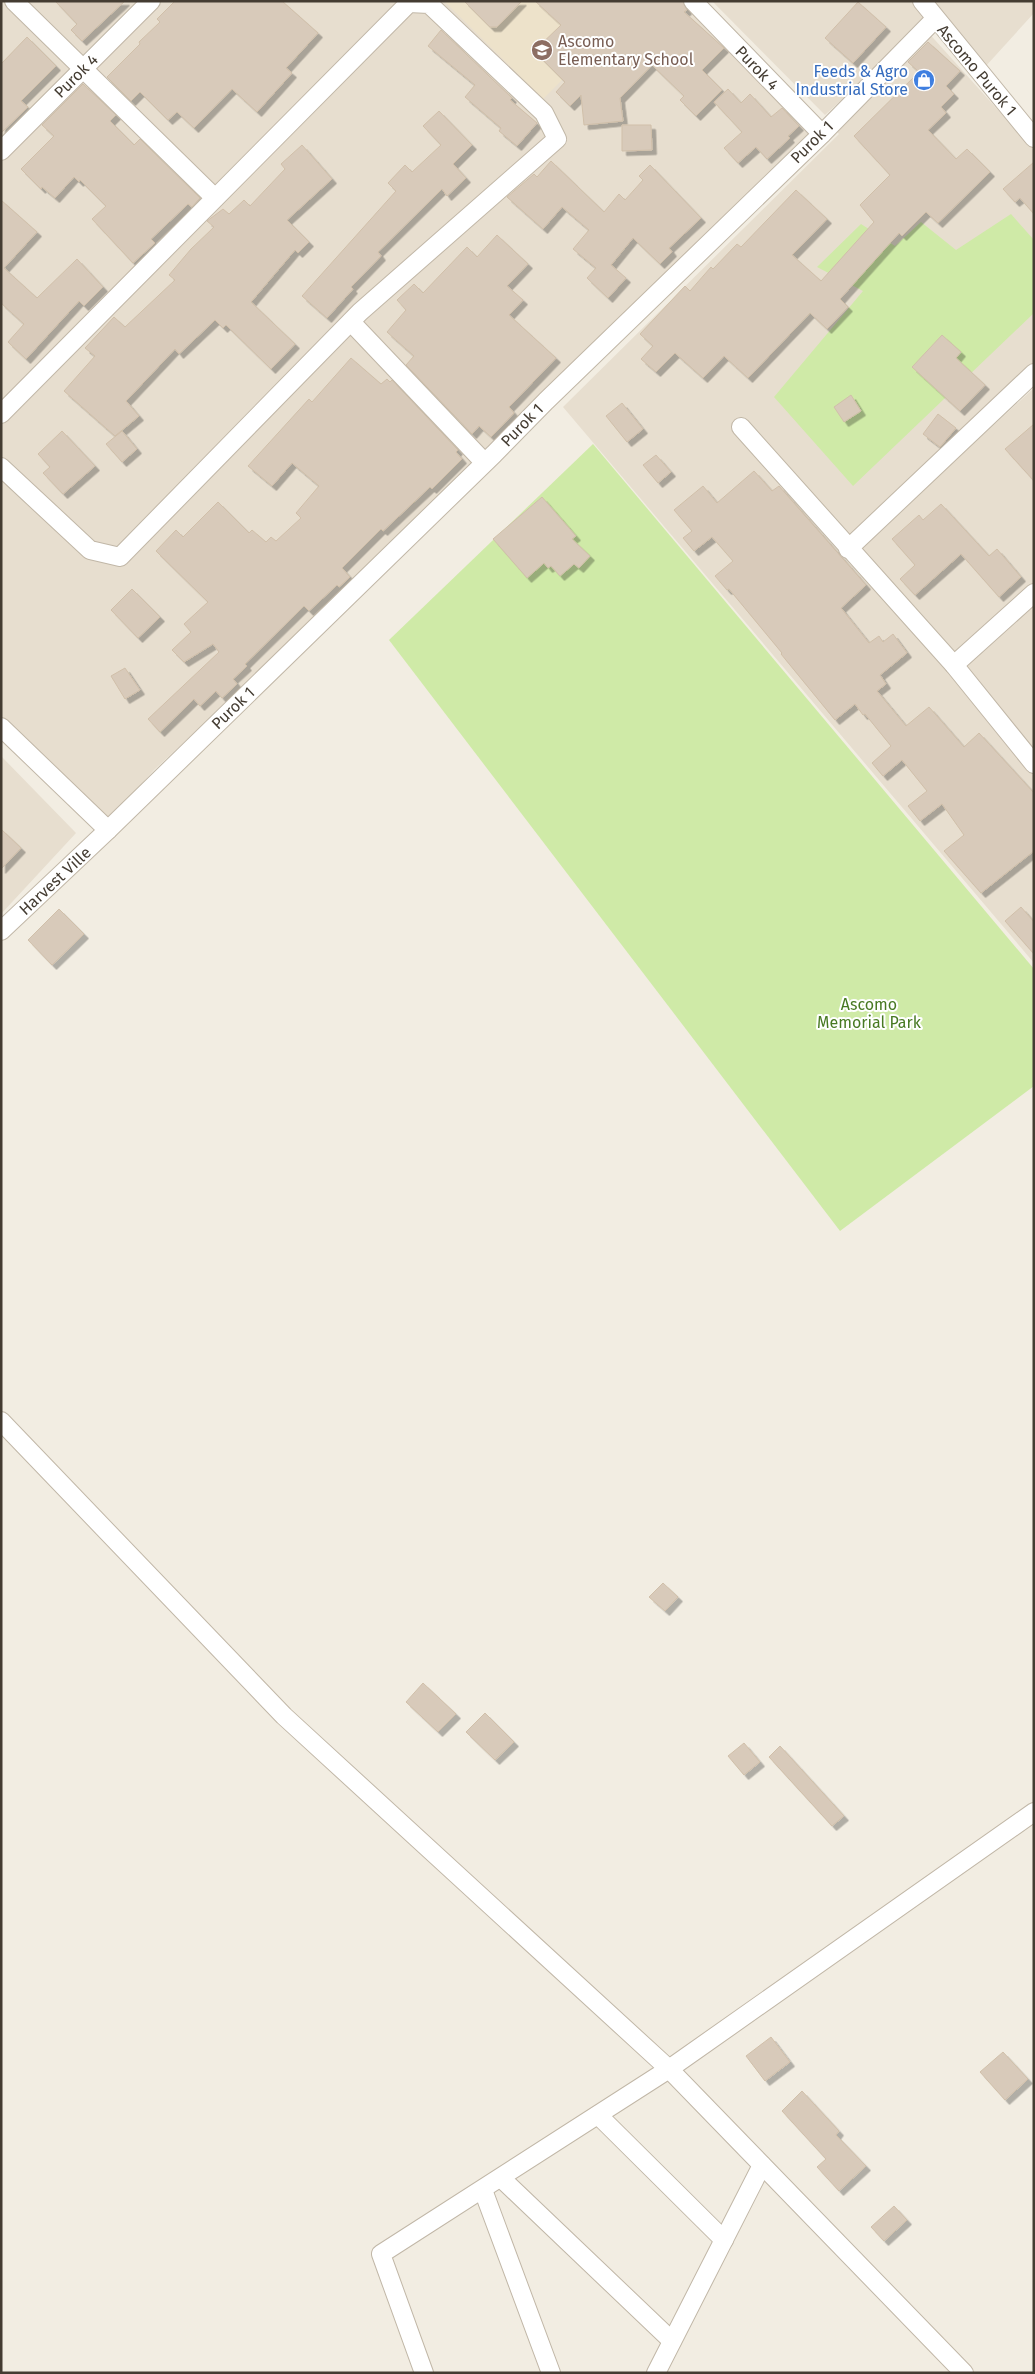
<svg xmlns="http://www.w3.org/2000/svg" width="1035" height="2374" font-family="'Fira Sans',sans-serif">
	<style>
		.residential { fill: #e7decf }
		.education { fill: #ede2ca }
		.green { fill: #cfeaa7 }
		.building { fill: #d8caba; stroke: #d0bfa9; filter: url(#shadow) }
		.lines { fill: none; stroke-linecap: round; stroke-linejoin: round }
		.minor-casing { stroke: #c1b7a7; stroke-width: 20 }
		.minor { stroke: #fff; stroke-width: 18 }
		.labels { text-anchor: middle; dominant-baseline: central; stroke-width: 4; stroke-linejoin: round; paint-order: stroke }
		.education-label { font-size: 16px; fill: #785e54; stroke: #fff; text-anchor: start }
		.street-label { font-size: 16px; fill: #443c32; stroke: #fff }
		.shop-label { font-size: 16px; fill: #366cbe; stroke: #fff; text-anchor: end }
		.park-label { font-size: 16px; fill: #477922; stroke: #fff }
	</style>
	<defs>
		<filter id="shadow"><feDropShadow dx="4.5" dy="4.5" stdDeviation="0" flood-color="#0004"/></filter>
	</defs>
	<rect width="100%" height="100%" fill="#f2ede2"/>
	<g class="residential">
		<path d="M 1,1 L 706,1 L 826,126 L 252,679 L 154,770 L 108,821 L 1,716 Z"/>
		<path d="M 712,1 L 914,1 L 928,21 L 825,115 Z"/>
		<path d="M 934,1 L 1034,1 L 1034,13 L 985,67 Z"/>
		<path d="M 926,30 L 1034,150 L 1034,365 L 849,541 L 948,670 L 1034,776 L 1034,963 L 563,407 L 839,134 L 829,124 Z"/>
		<path d="M 1034,388 L 1034,585 L 955,655 L 854,553 Z"/>
		<path d="M 1034,602 L 1034,757 L 961,668 Z"/>
		<path d="M 1,756 L 76,833 L 1,914 Z"/>
	</g>
	<path class="education" d="M 444,1 L 641,1 L 543,99 Z"/>
	<g class="green">
		<path d="M 1011,214 L 1034,240 L 1034,313 L 853,486 L 774,397 L 863,291 L 817,267 L 861,224 L 895,246 L 921,222 L 956,250 Z"/>
		<path d="M 593,444 L 1034,969 L 1034,1086 L 840,1231 L 389,640 Z"/>
	</g>
	<g class="building">
		<path d="M 55,1 L 125,1 L 82,41 L 71,30 L 77,24 Z"/>
		<path d="M 175,1 L 282,1 L 318,33 L 286,68 L 292,73 L 257,112 L 232,89 L 194,128 L 177,112 L 168,120 L 140,92 L 131,101 L 107,77 L 140,44 L 139,42 L 160,22 L 157,19 Z"/>
		<path d="M 464,1 L 522,1 L 497,27 L 490,27 Z"/>
		<path d="M 535,1 L 683,1 L 687,10 L 684,12 L 724,48 L 702,70 L 722,90 L 696,116 L 680,100 L 684,96 L 652,65 L 620,98 L 623,121 L 584,125 L 581,95 L 570,106 L 556,92 L 565,82 L 534,51 L 561,25 Z"/>
		<path d="M 858,2 L 886,27 L 853,63 L 825,38 Z"/>
		<path d="M 441,30 L 512,98 L 510,100 L 537,123 L 517,146 L 499,131 L 501,128 L 465,97 L 475,85 L 428,46 Z"/>
		<path d="M 27,37 L 56,66 L 21,101 L 28,107 L 1,133 L 1,64 Z"/>
		<path d="M 928,42 L 960,71 L 946,86 L 954,94 L 941,107 L 946,113 L 928,130 L 956,159 L 967,149 L 990,172 L 938,223 L 926,212 L 902,236 L 899,233 L 840,299 L 848,307 L 827,329 L 810,313 L 748,378 L 724,356 L 703,378 L 675,353 L 656,372 L 641,359 L 653,346 L 640,334 L 685,286 L 690,291 L 711,267 L 713,269 L 737,244 L 741,247 L 796,190 L 827,219 L 792,255 L 821,281 L 874,222 L 860,205 L 890,175 L 854,136 L 919,72 L 908,62 Z"/>
		<path d="M 83,84 L 116,115 L 110,121 L 134,145 L 140,139 L 200,198 L 192,207 L 188,204 L 151,239 L 155,243 L 133,263 L 92,219 L 106,206 L 80,180 L 79,182 L 74,177 L 55,198 L 42,187 L 41,189 L 21,169 L 54,136 L 42,125 Z"/>
		<path d="M 728,89 L 741,103 L 750,94 L 771,117 L 782,108 L 799,126 L 788,136 L 790,138 L 767,159 L 756,147 L 738,163 L 724,148 L 742,132 L 714,102 Z"/>
		<path d="M 439,111 L 472,145 L 453,164 L 466,178 L 447,196 L 442,189 L 378,252 L 381,256 L 351,287 L 353,289 L 327,318 L 302,296 L 396,191 L 388,183 L 405,165 L 412,172 L 441,145 L 423,126 Z"/>
		<path d="M 622,125 L 651,125 L 652,150 L 622,151 Z"/>
		<path d="M 302,145 L 332,179 L 287,220 L 309,242 L 298,253 L 295,250 L 251,302 L 295,344 L 271,369 L 226,325 L 223,328 L 215,320 L 179,354 L 175,349 L 126,401 L 139,416 L 115,436 L 64,391 L 95,356 L 85,348 L 114,317 L 125,327 L 175,280 L 169,275 L 191,249 L 214,227 L 207,221 L 223,209 L 229,214 L 244,200 L 250,206 L 285,169 L 281,164 Z"/>
		<path d="M 551,161 L 604,212 L 619,194 L 625,200 L 643,180 L 639,176 L 650,165 L 701,218 L 669,248 L 672,252 L 660,264 L 633,238 L 611,265 L 626,278 L 608,298 L 587,278 L 596,268 L 573,249 L 589,230 L 562,207 L 543,229 L 507,197 L 534,174 L 537,177 Z"/>
		<path d="M 1034,162 L 1034,214 L 1020,198 L 1015,202 L 1003,189 Z"/>
		<path d="M 1,200 L 37,232 L 4,268 L 37,298 L 77,259 L 103,287 L 84,306 L 79,301 L 26,359 L 8,342 L 24,324 L 1,303 Z"/>
		<path d="M 497,235 L 528,264 L 507,286 L 523,300 L 509,315 L 556,358 L 509,407 L 514,413 L 491,437 L 479,426 L 472,434 L 406,365 L 414,356 L 387,332 L 406,310 L 397,300 L 414,284 L 423,293 L 467,247 L 477,257 Z"/>
		<path d="M 942,335 L 961,352 L 956,358 L 985,385 L 960,411 L 912,367 Z"/>
		<path d="M 351,358 L 381,384 L 387,379 L 390,382 L 392,380 L 458,450 L 456,452 L 462,459 L 432,489 L 430,487 L 383,531 L 381,529 L 342,568 L 350,577 L 339,587 L 337,585 L 309,611 L 304,606 L 245,664 L 247,666 L 233,679 L 237,684 L 222,698 L 216,691 L 200,706 L 194,699 L 160,732 L 148,719 L 219,652 L 213,644 L 184,662 L 172,650 L 191,632 L 184,624 L 208,602 L 156,551 L 176,530 L 183,537 L 218,502 L 249,533 L 252,530 L 266,542 L 271,537 L 276,541 L 301,518 L 296,513 L 319,486 L 292,463 L 272,486 L 248,466 L 309,399 L 312,402 Z"/>
		<path d="M 851,395 L 861,411 L 844,422 L 834,407 Z"/>
		<path d="M 622,403 L 643,429 L 627,442 L 606,416 Z"/>
		<path d="M 938,414 L 956,428 L 940,447 L 923,434 Z"/>
		<path d="M 1034,424 L 1034,481 L 1005,449 Z"/>
		<path d="M 62,431 L 95,466 L 63,494 L 43,473 L 50,467 L 38,454 Z"/>
		<path d="M 122,431 L 137,449 L 122,462 L 106,444 Z"/>
		<path d="M 656,455 L 671,472 L 658,483 L 643,465 Z"/>
		<path d="M 754,471 L 772,491 L 779,486 L 866,585 L 841,608 L 869,643 L 879,636 L 883,642 L 893,634 L 907,653 L 880,675 L 886,684 L 877,691 L 906,726 L 929,707 L 964,747 L 979,733 L 1034,793 L 1034,851 L 981,893 L 944,851 L 964,835 L 942,804 L 920,821 L 908,806 L 927,791 L 902,760 L 883,776 L 872,763 L 891,746 L 865,714 L 863,715 L 855,704 L 835,720 L 781,654 L 782,653 L 729,589 L 727,590 L 715,576 L 733,561 L 712,537 L 694,551 L 683,538 L 692,531 L 674,510 L 703,486 L 717,503 Z"/>
		<path d="M 542,497 L 576,536 L 572,539 L 590,556 L 579,568 L 574,564 L 560,576 L 551,566 L 548,568 L 544,563 L 527,578 L 493,539 Z"/>
		<path d="M 941,504 L 989,556 L 997,549 L 1021,577 L 999,597 L 961,554 L 915,595 L 900,579 L 915,565 L 892,539 L 919,515 L 923,520 Z"/>
		<path d="M 132,589 L 160,617 L 138,638 L 111,610 Z"/>
		<path d="M 125,668 L 140,690 L 125,699 L 111,676 Z"/>
		<path d="M 1,829 L 21,848 L 1,869 Z"/>
		<path d="M 1021,907 L 1034,922 L 1034,954 L 1005,921 Z"/>
		<path d="M 59,909 L 84,934 L 52,965 L 28,940 Z"/>
		<path d="M 663,1583 L 678,1597 L 665,1611 L 649,1597 Z"/>
		<path d="M 423,1683 L 456,1714 L 438,1732 L 406,1702 Z"/>
		<path d="M 485,1713 L 514,1742 L 495,1760 L 466,1732 Z"/>
		<path d="M 744,1743 L 760,1762 L 744,1775 L 728,1756 Z"/>
		<path d="M 780,1746 L 844,1816 L 832,1826 L 769,1757 Z"/>
		<path d="M 771,2037 L 790,2062 L 765,2081 L 746,2056 Z"/>
		<path d="M 1003,2052 L 1028,2079 L 1005,2100 L 980,2072 Z"/>
		<path d="M 802,2091 L 839,2131 L 836,2135 L 866,2166 L 839,2191 L 817,2167 L 826,2159 L 782,2111 Z"/>
		<path d="M 894,2206 L 907,2220 L 884,2241 L 871,2227 Z"/>
	</g>
	<g class="lines">
		<g class="minor-casing">
			<g id="minor">
				<path d="M 14,1 L 215,198"/>
				<path d="M 693,1 L 822,134"/>
				<path d="M 922,1 L 1034,138"/>
				<path d="M 1,151 L 151,1"/>
				<path d="M 351,322 L 484,462"/>
				<path d="M 1,414 L 409,3 L 429,4 L 544,113 L 557,139 L 360,312 L 120,557 L 90,550 L 1,467"/>
				<path d="M 741,427 L 954,665 L 1034,764"/>
				<path d="M 848,549 L 1034,373"/>
				<path d="M 954,665 L 1034,593"/>
				<path d="M 1,727 L 108,830"/>
				<path d="M 1,931 L 108,830 L 494,454 L 546,401 L 822,134 L 935,19"/>
				<path d="M 1,1421 L 284,1716 L 669,2069 L 964,2373"/>
				<path d="M 598,2115 L 724,2240"/>
				<path d="M 501,2178 L 672,2341"/>
				<path d="M 483,2190 L 551,2373"/>
				<path d="M 424,2373 L 381,2254 L 669,2069 L 1034,1812"/>
				<path d="M 656,2373 L 762,2165"/>
			</g>
		</g>
		<use href="#minor" class="minor"/>
	</g>
	<defs>
		<g id="school-disc" transform="scale(1.125)"><circle r="9.5" fill="#8d6e63" stroke="#fff"/><path d="M0-5L7-2L0 1L-7-2ZM-4 1L0 2.5L4 1V4Q0 6-4 4Z" fill="#fff"/></g>
		<g id="shop-disc" transform="scale(1.125)"><circle r="9.5" fill="#3f7fe0" stroke="#fff"/><path d="M-5-2.5h2.3a2.7 3.5 0 0 1 5.4 0H5L5.5 6h-11ZM-1.5-2.5h3a1.5 2.3 0 0 0-3 0Z" fill="#fff"/></g>
	</defs>
	<g fill-rule="evenodd">
		<use href="#school-disc" x="542" y="50"/>
		<use href="#shop-disc" x="924" y="80"/>
	</g>
	<g class="labels">
		<g class="education-label">
			<text x="558" y="41">Ascomo<tspan x="558" dy="18">Elementary School</tspan></text>
		</g>
		<g class="street-label">
			<text transform="translate(757 68) rotate(46)">Purok 4</text>
			<text transform="translate(977 70) rotate(50)">Ascomo Purok 1</text>
			<text transform="translate(76 76) rotate(-45)">Purok 4</text>
			<text transform="translate(812 142) rotate(-45)">Purok 1</text>
			<text transform="translate(522 425) rotate(-46)">Purok 1</text>
			<text transform="translate(233 708) rotate(-44)">Purok 1</text>
			<text transform="translate(55 881) rotate(-43)">Harvest Ville</text>
		</g>
		<g class="shop-label">
			<text x="908" y="71">Feeds &amp; Agro<tspan x="908" dy="18">Industrial Store</tspan></text>
		</g>
		<g class="park-label">
			<text x="869" y="1004">Ascomo<tspan x="869" dy="18">Memorial Park</tspan></text>
		</g>
	</g>
	<rect width="1035" height="2374" fill="none" stroke="#443c32" stroke-width="5"/>
</svg>
